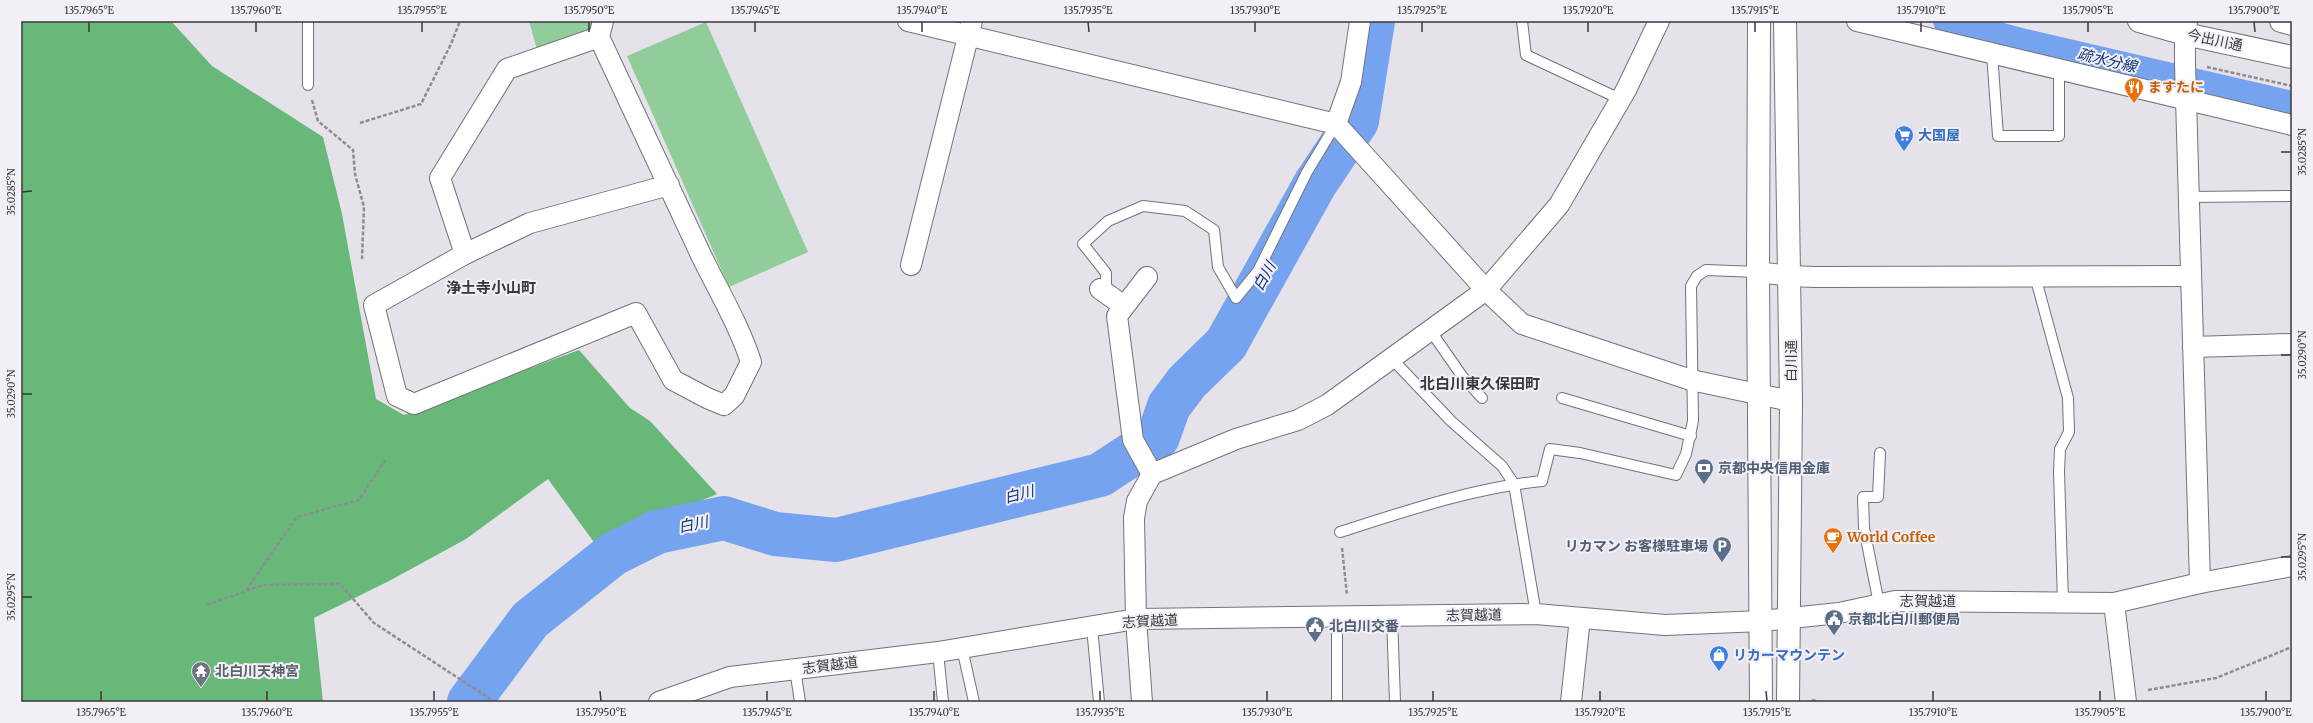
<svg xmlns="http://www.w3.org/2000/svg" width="2313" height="723" font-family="Merriweather,'Noto Sans JP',serif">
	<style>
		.green { fill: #90cd9b }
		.forest { fill: #68b879 }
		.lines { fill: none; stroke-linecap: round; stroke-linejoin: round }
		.canal { stroke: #75a3ef; stroke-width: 26 }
		.river { stroke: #75a3ef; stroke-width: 44 }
		.lane-casing { stroke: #747278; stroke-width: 12 }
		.street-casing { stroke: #747278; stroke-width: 22 }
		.secondary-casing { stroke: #747278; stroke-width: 24 }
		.primary-casing { stroke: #747278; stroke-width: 24 }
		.path { stroke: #8e8c91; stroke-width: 2.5; stroke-dasharray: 4 2; stroke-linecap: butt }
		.lane { stroke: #fff; stroke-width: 10 }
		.street { stroke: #fff; stroke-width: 20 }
		.secondary { stroke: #fff; stroke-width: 22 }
		.primary { stroke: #fff; stroke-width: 22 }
		.ticks { fill: none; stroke: #39383b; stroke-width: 1.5 }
		.labels { text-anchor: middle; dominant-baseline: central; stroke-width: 4; stroke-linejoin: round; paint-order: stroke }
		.street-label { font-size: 14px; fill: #39383b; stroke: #f2eff6 }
		.food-label { font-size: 14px; font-weight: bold; fill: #c56008; stroke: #f2eff6; text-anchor: start }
		.shop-label { font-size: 14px; font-weight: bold; fill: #366cbe; stroke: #f2eff6; text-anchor: start }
		.service-label { font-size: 14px; font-weight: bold; fill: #4e5e75; stroke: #f2eff6; text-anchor: start }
		.worship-label { font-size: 14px; font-weight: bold; fill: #5b616d; stroke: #f2eff6; text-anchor: start }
		.water-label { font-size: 15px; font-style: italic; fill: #0c3577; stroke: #f2eff6 }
		.neighbourhood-label { font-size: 15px; font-weight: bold; fill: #39383b; stroke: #f2eff6 }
		.neatline { fill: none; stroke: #39383b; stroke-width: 1.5 }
		.ticks-label { font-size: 10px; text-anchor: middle; fill: #39383b }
	</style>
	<rect width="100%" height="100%" fill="#e5e2e9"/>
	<g class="green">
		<path d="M 529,21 L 603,21 L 599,37 L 539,57 Z"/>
		<path d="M 706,22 L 808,252 L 729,287 L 627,56 Z"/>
	</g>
	<path class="forest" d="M 21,21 L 171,21 L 212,66 L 323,137 L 342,214 L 376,399 L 404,415 L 579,350 L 630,408 L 650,421 L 717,494 L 596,545 L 548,479 L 466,539 L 389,581 L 314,618 L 323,702 L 21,702 Z"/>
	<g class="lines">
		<path class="canal" d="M 1946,21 L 2025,42 L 2292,104"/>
		<path class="river" d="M 469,702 L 530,620 L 613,554 L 657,532 L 724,518 L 775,534 L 836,540 L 1100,475 L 1158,437 L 1169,406 L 1187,382 L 1226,344 L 1315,184 L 1357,121 L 1373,21"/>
		<g class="lane-casing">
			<g id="lane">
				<path d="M 1522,21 L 1526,55 L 1620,99"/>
				<path d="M 1992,54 L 1998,136 L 2059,136 L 2059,69"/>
				<path d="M 308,85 L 308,21"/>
				<path d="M 2189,197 L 2292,196"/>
				<path d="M 2035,276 L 2068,398 L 2069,432 L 2060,449 L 2059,472 L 2063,602"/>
				<path d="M 1106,293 L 1106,273 L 1083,244 L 1108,221 L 1143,206 L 1185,211 L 1214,230 L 1218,267 L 1236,298 L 1258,271 L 1307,172 L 1336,124"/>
				<path d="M 1430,330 L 1462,376 L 1482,398"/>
				<path d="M 1393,360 L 1451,421 L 1502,466 L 1514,484 L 1536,614"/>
				<path d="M 1562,398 L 1691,436"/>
				<path d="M 1340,532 C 1406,511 1473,488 1542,481 L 1550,449 L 1580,453 L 1676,475 L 1686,454 L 1693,421 L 1691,286 L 1697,276 L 1706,270 L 1758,272"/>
				<path d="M 1879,604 L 1864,528 L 1863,497 L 1878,497 L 1880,453"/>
				<path d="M 1392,616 L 1395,702"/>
				<path d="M 1337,617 L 1337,702"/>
				<path d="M 1092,627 L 1099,702"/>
				<path d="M 962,648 L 974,702"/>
				<path d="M 938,652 L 943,702"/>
				<path d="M 795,669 L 800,702"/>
			</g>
		</g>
		<g class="street-casing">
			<g id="street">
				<path d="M 603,21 L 599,37 C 633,109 667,182 701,255 C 718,290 739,325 751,362 L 734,396 L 724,405 L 707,398 L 673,380 L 636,313 L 414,404 L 397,396 L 374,305 L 465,254 L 530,223 L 669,185"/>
				<path d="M 908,21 L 1336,124"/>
				<path d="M 1360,21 L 1351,82 L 1336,124 L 1486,290 L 1522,324 L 1691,380 L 1791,401"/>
				<path d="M 1857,21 L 2292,125"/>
				<path d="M 2187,21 L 2185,34 L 2185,64 L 2200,583"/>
				<path d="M 465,254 L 440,178 L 507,69 L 599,37"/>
				<path d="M 911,265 L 972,21"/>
				<path d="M 1758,272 L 1790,276 L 1815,277 L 2191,276"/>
				<path d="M 1147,277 L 1117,316 L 1133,440 L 1152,474"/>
				<path d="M 1100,289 L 1124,306"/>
				<path d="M 2193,347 L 2292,344"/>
				<path d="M 2114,603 L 2126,702"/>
				<path d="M 659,702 L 730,677 L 938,652 L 1136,619 L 1536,614 L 1665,625 L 1762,621 L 1839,613 L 1895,601 L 2114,603 L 2200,583 L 2292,566"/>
				<path d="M 1142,702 L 1136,619 L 1134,518 L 1137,501 L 1152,474 L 1236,439 L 1298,420 L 1327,405 L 1486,290 L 1559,205 L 1626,90 L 1659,21"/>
				<path d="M 1571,702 L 1580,618"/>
			</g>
		</g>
		<g class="secondary-casing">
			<g id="secondary">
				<path d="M 2139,21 L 2185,34 L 2292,57"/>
				<path d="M 2281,21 L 2292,24"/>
			</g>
		</g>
		<g class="primary-casing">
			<g id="primary">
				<path d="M 1759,21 L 1758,272 L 1761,702"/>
				<path d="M 1785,21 L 1791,401 L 1788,702"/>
			</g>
		</g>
		<g class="path">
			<path d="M 2207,67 L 2292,86"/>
			<path d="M 312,100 L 318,121 L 353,150 L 355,174 L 364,207 L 362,259"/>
			<path d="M 360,123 L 421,104 L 451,44 L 460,21"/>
			<path d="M 1342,548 L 1347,595"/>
			<path d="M 246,590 L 297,517 L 359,500 L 385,460"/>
			<path d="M 207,605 L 263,585 L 340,584 L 374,623 L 495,702"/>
			<path d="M 2148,690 L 2216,678 L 2292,647"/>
			<path d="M 1812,700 L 1819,702"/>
		</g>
		<use href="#lane" class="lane"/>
		<use href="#street" class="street"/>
		<use href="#secondary" class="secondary"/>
		<use href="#primary" class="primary"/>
	</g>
	<path class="ticks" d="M 89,22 L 89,32M 256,22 L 256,32M 422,22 L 422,32M 589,22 L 589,32M 755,22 L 755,32M 922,22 L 922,32M 1088,22 L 1089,32M 1255,22 L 1255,32M 1422,22 L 1422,32M 1588,22 L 1588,32M 1755,22 L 1755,32M 1921,22 L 1921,32M 2088,22 L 2088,32M 2254,22 L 2255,32M 2281,152 L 2291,152M 22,192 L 32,191M 2281,355 L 2291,355M 22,394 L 32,394M 2281,557 L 2291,557M 22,597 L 32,597M 101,691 L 101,701M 267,691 L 267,701M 434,691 L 434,701M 600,691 L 601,701M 767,691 L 767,701M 934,691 L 934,701M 1100,691 L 1100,701M 1267,691 L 1267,701M 1433,691 L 1433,701M 1600,691 L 1600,701M 1766,691 L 1767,701M 1933,691 L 1933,701M 2100,691 L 2100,701M 2266,691 L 2266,701"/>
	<defs>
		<g id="restaurant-pin" transform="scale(1)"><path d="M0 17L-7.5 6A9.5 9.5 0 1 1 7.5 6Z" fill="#e8710a" stroke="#f2eff6"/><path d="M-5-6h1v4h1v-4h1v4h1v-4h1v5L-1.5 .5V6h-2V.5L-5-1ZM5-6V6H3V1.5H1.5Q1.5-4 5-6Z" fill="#fff"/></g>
		<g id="supermarket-pin" transform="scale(1)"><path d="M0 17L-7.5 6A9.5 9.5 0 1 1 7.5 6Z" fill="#3f7fe0" stroke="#f2eff6"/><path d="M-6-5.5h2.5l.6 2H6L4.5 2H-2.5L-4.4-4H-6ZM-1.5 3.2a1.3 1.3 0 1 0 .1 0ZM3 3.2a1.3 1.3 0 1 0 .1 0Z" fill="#fff"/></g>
		<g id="bank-pin" transform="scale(1)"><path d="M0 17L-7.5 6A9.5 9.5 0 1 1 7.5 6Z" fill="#5c6f8a" stroke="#f2eff6"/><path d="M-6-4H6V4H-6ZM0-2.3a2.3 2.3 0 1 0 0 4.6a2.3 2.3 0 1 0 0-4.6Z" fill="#fff"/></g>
		<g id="cafe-pin" transform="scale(1)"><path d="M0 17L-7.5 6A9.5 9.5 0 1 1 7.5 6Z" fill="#e8710a" stroke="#f2eff6"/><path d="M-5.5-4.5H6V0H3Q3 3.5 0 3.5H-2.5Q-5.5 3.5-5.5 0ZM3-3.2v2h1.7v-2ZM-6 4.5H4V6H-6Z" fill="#fff"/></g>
		<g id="parking-pin" transform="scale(1)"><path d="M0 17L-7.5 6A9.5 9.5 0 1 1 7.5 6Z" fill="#5c6f8a" stroke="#f2eff6"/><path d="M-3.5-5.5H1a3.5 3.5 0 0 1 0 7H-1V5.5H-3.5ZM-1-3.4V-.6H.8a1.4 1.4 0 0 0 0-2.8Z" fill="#fff"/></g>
		<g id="civic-pin" transform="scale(1)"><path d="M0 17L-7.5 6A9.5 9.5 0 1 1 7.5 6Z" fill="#5c6f8a" stroke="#f2eff6"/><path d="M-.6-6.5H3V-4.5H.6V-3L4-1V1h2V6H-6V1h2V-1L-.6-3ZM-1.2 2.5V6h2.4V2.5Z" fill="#fff"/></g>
		<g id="shop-pin" transform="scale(1)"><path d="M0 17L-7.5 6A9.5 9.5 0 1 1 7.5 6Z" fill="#3f7fe0" stroke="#f2eff6"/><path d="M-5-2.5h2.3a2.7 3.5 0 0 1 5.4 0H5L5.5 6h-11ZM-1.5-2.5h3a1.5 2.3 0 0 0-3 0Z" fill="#fff"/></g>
		<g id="temple-pin" transform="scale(1)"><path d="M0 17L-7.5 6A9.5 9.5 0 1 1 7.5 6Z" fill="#6b7280" stroke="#f2eff6"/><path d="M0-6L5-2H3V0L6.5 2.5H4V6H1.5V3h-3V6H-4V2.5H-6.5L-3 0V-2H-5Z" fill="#fff"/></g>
	</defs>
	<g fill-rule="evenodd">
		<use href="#restaurant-pin" x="2134" y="87"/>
		<use href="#supermarket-pin" x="1904" y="135"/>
		<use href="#bank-pin" x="1704" y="468"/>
		<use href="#cafe-pin" x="1833" y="537"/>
		<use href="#parking-pin" x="1722" y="546"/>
		<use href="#civic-pin" x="1834" y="619"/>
		<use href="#civic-pin" x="1315" y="626"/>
		<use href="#shop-pin" x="1719" y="655"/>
		<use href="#temple-pin" x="201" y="671"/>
	</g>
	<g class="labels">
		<g class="street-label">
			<text transform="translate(2215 40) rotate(12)">今出川通</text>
			<text transform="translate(1791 361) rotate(-90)">白川通</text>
			<text x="1928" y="601">志賀越道</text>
			<text transform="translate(1474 615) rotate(-1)">志賀越道</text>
			<text transform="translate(1150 621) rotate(-3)">志賀越道</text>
			<text transform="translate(830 665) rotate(-7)">志賀越道</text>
		</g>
		<g class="food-label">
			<text x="2148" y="87">ますたに</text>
			<text x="1847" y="537">World Coffee</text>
		</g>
		<g class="shop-label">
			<text x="1918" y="135">大国屋</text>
			<text x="1733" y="655">リカーマウンテン</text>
		</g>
		<g class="service-label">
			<text x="1718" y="468">京都中央信用金庫</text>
			<text x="1708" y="546" text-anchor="end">リカマン お客様駐車場</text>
			<text x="1848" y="619">京都北白川郵便局</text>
			<text x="1329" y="626">北白川交番</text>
		</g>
		<g class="worship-label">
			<text x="215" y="671">北白川天神宮</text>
		</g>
		<g class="water-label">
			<text transform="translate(2107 60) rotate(13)">疏水分線</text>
			<text transform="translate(1264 276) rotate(-61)">白川</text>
			<text transform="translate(1019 494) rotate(-14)">白川</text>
			<text transform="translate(693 524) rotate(-12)">白川</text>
		</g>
		<g class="neighbourhood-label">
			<text x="491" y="287">浄土寺小山町</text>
			<text x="1480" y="383">北白川東久保田町</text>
		</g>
	</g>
	<rect width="2313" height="723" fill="none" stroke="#f2eff6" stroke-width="44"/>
	<rect x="22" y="22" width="2269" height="679" class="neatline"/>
	<g class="ticks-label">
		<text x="89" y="14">135.7965°E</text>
		<text x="256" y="14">135.7960°E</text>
		<text x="422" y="14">135.7955°E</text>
		<text x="589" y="14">135.7950°E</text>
		<text x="755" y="14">135.7945°E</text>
		<text x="922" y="14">135.7940°E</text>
		<text x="1088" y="14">135.7935°E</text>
		<text x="1255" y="14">135.7930°E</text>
		<text x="1422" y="14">135.7925°E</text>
		<text x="1588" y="14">135.7920°E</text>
		<text x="1755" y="14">135.7915°E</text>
		<text x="1921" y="14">135.7910°E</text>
		<text x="2088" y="14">135.7905°E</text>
		<text x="2254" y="14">135.7900°E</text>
		<text transform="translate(2302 152) rotate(-90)" y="4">35.0285°N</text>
		<text transform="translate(11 192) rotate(-90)" y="4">35.0285°N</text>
		<text transform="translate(2302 355) rotate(-90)" y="4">35.0290°N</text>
		<text transform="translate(11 394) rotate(-90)" y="4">35.0290°N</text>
		<text transform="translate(2302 557) rotate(-90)" y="4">35.0295°N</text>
		<text transform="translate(11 597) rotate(-90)" y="4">35.0295°N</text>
		<text x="101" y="716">135.7965°E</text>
		<text x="267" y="716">135.7960°E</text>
		<text x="434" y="716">135.7955°E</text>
		<text x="601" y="716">135.7950°E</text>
		<text x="767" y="716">135.7945°E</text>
		<text x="934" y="716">135.7940°E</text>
		<text x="1100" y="716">135.7935°E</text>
		<text x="1267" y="716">135.7930°E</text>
		<text x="1433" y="716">135.7925°E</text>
		<text x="1600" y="716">135.7920°E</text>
		<text x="1767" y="716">135.7915°E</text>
		<text x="1933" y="716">135.7910°E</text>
		<text x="2100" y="716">135.7905°E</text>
		<text x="2266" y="716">135.7900°E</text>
	</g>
</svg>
